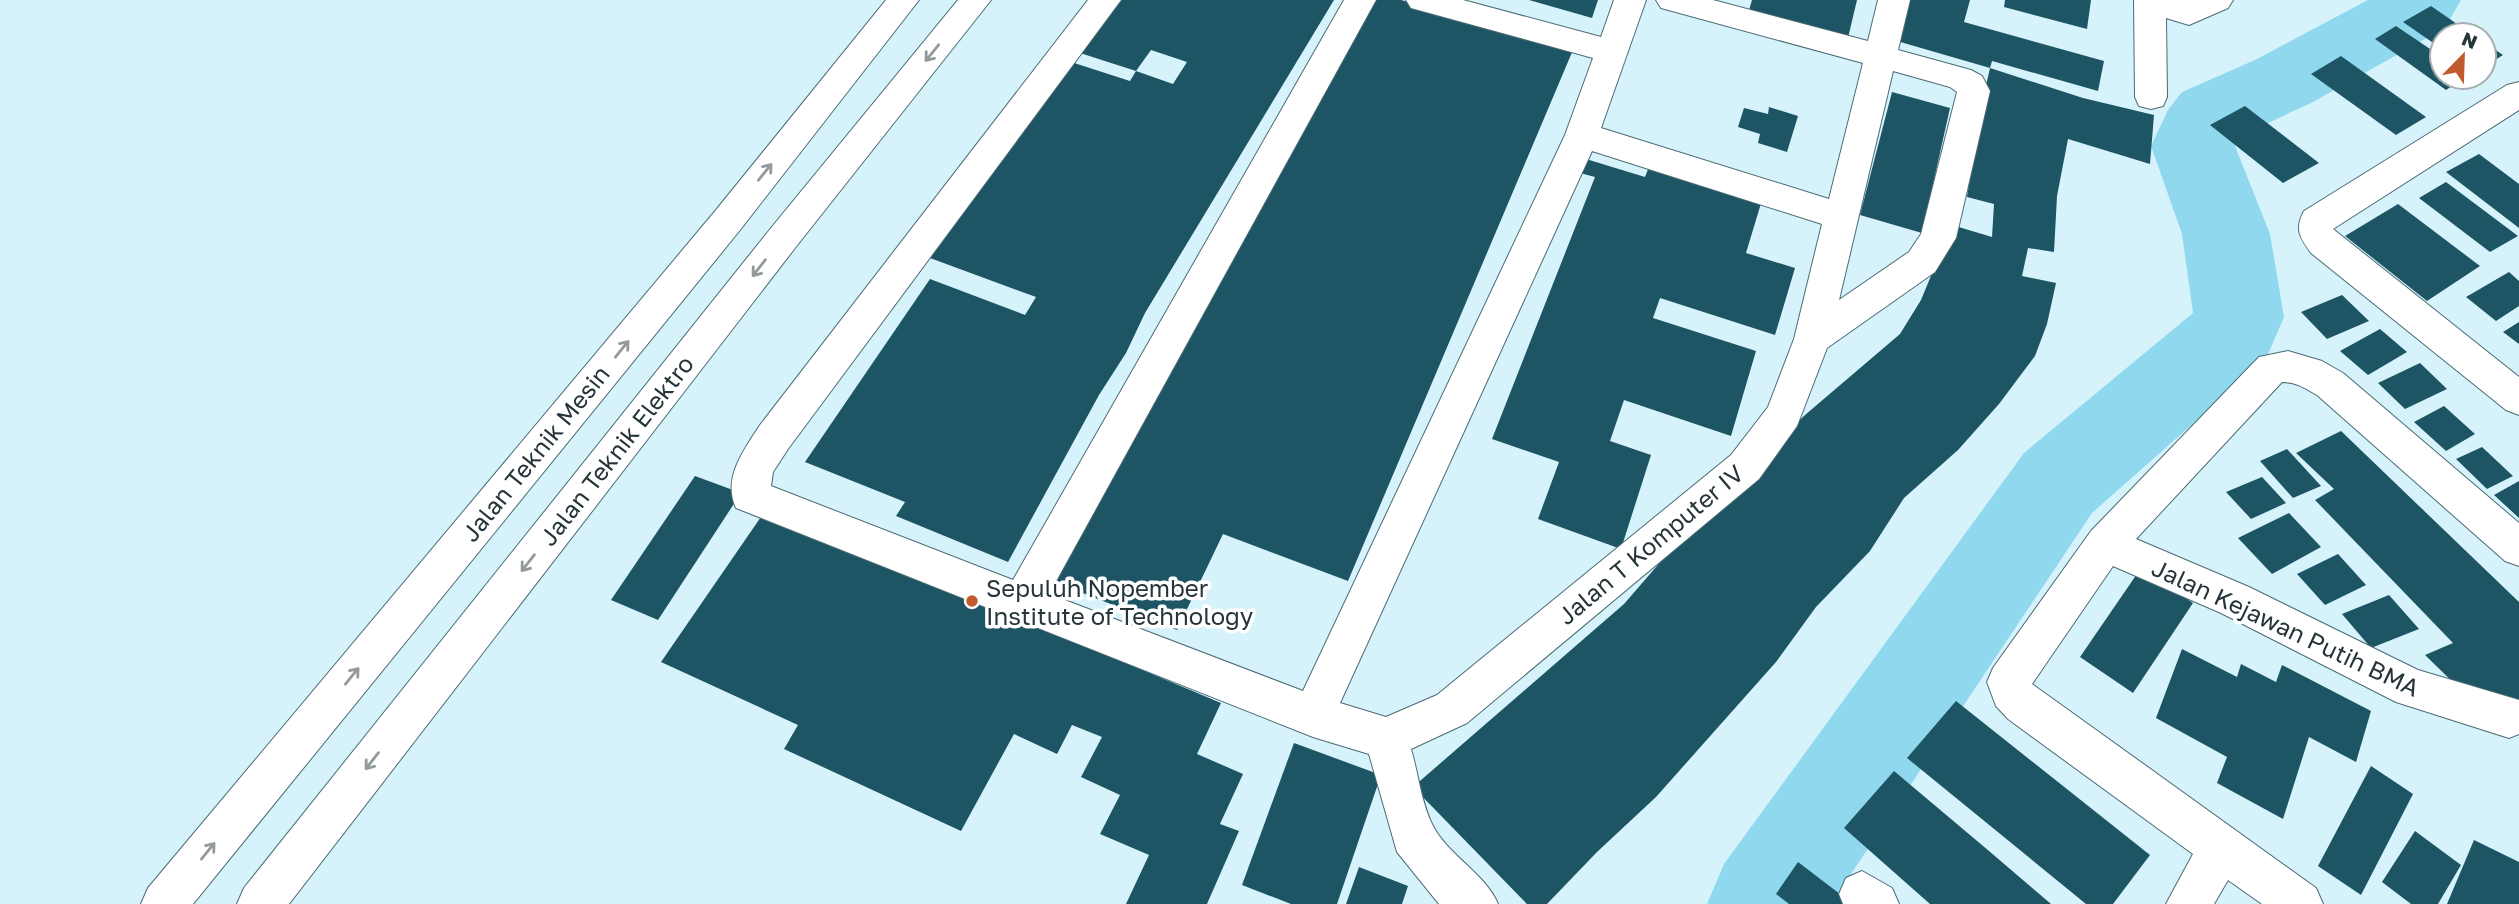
<svg xmlns="http://www.w3.org/2000/svg" width="2519" height="904" font-family="'Golos Text',sans-serif">
	<style>
		.lines { fill: none; stroke-linecap: round; stroke-linejoin: round }
		.river { fill: #90d8ed; fill-rule: evenodd }
		.building { fill: #1d5564 }
		.minor-casing { stroke: #4b6b75; stroke-width: 2 }
		.minor { fill: #fff; fill-rule: evenodd }
		.oneway { stroke: #929a9c }
		.poi-dot { fill: #c15b2e; stroke: #fff; stroke-width: 2.5 }
		.labels { text-anchor: middle; dominant-baseline: central; stroke-width: 7; stroke-linejoin: round; paint-order: stroke }
		.street-label { font-size: 24px; fill: #263539; stroke: #fff }
		.poi-label { font-size: 24px; fill: #263539; stroke: #fff; text-anchor: start }
	</style>
	<rect width="100%" height="100%" fill="#d6f3fc"/>
	<g class="lines">
		<path class="river" d="M 2368,0 L 2461,0 L 2450,19 L 2425,39 L 2313,102 L 2240,136 L 2235,146 L 2270,234 L 2284,317 L 2266,359 L 2092,513 L 1831,904 L 1707,904 L 1724,864 L 2024,453 L 2193,313 L 2182,234 L 2151,146 L 2168,110 L 2182,92 L 2255,60 Z"/>
	</g>
	<g class="building">
		<path d="M 1117,0 L 1334,0 L 1145,313 L 1126,353 L 1099,395 L 1008,562 L 896,516 L 905,502 L 805,462 L 930,279 L 1025,315 L 1036,297 L 930,258 L 1068,61 L 1130,81 L 1136,71 L 1173,84 L 1187,62 L 1151,50 L 1136,71 L 1080,53 Z"/>
		<path d="M 1367,0 L 1401,0 L 1573,50 L 1348,581 L 1223,534 L 1177,630 L 1052,581 Z"/>
		<path d="M 1529,0 L 1598,0 L 1592,18 Z"/>
		<path d="M 1752,0 L 1857,0 L 1847,42 L 1747,17 Z"/>
		<path d="M 1902,0 L 1970,0 L 1964,22 L 2104,61 L 2098,91 L 1992,61 L 1990,68 L 1890,39 Z"/>
		<path d="M 2005,0 L 2091,0 L 2087,29 L 2004,7 Z"/>
		<path d="M 2431,6 L 2473,35 L 2442,35 L 2442,49 L 2403,22 Z"/>
		<path d="M 2396,26 L 2442,57 L 2442,77 L 2466,77 L 2446,90 L 2375,39 Z"/>
		<path d="M 2484,42 L 2503,55 L 2484,67 Z"/>
		<path d="M 2341,56 L 2426,117 L 2396,135 L 2311,74 Z"/>
		<path d="M 1990,68 L 2083,98 L 2154,115 L 2150,164 L 2068,139 L 2057,196 L 2054,252 L 2028,248 L 2022,276 L 2056,283 L 2047,324 L 2035,356 L 1999,404 L 1958,450 L 1904,498 L 1870,551 L 1816,607 L 1776,662 L 1656,797 L 1597,852 L 1547,904 L 1527,904 L 1413,787 L 1624,604 L 1702,514 L 1805,415 L 1900,334 L 1921,300 L 1952,225 L 1992,237 L 1994,204 L 1967,197 L 1979,116 Z"/>
		<path d="M 1892,92 L 1950,108 L 1922,233 L 1860,215 Z"/>
		<path d="M 2245,106 L 2319,163 L 2283,183 L 2210,125 Z"/>
		<path d="M 1769,107 L 1798,116 L 1787,152 L 1758,143 L 1760,134 L 1738,127 L 1744,108 L 1768,114 Z"/>
		<path d="M 2479,154 L 2519,184 L 2519,228 L 2446,172 Z"/>
		<path d="M 1586,159 L 1645,177 L 1652,159 L 1762,200 L 1746,253 L 1795,268 L 1775,335 L 1660,298 L 1653,318 L 1756,351 L 1731,436 L 1624,400 L 1610,441 L 1651,455 L 1621,549 L 1538,519 L 1559,462 L 1492,439 L 1595,177 L 1580,173 Z"/>
		<path d="M 2446,182 L 2518,236 L 2490,252 L 2419,198 Z"/>
		<path d="M 2398,204 L 2480,266 L 2427,301 L 2345,236 Z"/>
		<path d="M 2509,272 L 2519,281 L 2519,306 L 2496,321 L 2466,297 Z"/>
		<path d="M 2342,295 L 2369,321 L 2327,339 L 2301,312 Z"/>
		<path d="M 2519,322 L 2519,344 L 2503,332 Z"/>
		<path d="M 2380,329 L 2407,352 L 2368,375 L 2340,351 Z"/>
		<path d="M 2420,363 L 2447,389 L 2405,409 L 2378,383 Z"/>
		<path d="M 2444,406 L 2475,434 L 2446,451 L 2414,422 Z"/>
		<path d="M 2341,431 L 2519,602 L 2519,713 L 2462,691 L 2425,655 L 2453,643 L 2315,500 L 2334,489 L 2296,453 Z"/>
		<path d="M 2482,447 L 2513,476 L 2487,489 L 2456,459 Z"/>
		<path d="M 2287,449 L 2321,486 L 2293,498 L 2260,461 Z"/>
		<path d="M 695,476 L 741,493 L 658,620 L 611,600 Z"/>
		<path d="M 2262,477 L 2286,503 L 2251,519 L 2226,492 Z"/>
		<path d="M 2519,481 L 2519,518 L 2494,495 Z"/>
		<path d="M 765,511 L 1221,703 L 1197,754 L 1243,774 L 1220,824 L 1239,831 L 1207,904 L 1126,904 L 1149,855 L 1100,834 L 1120,795 L 1081,777 L 1102,737 L 1072,725 L 1057,754 L 1014,734 L 961,831 L 784,749 L 798,725 L 661,662 Z"/>
		<path d="M 2289,513 L 2321,547 L 2272,574 L 2238,538 Z"/>
		<path d="M 2338,554 L 2366,585 L 2325,605 L 2297,574 Z"/>
		<path d="M 2141,568 L 2193,603 L 2133,693 L 2080,657 Z"/>
		<path d="M 2389,595 L 2419,629 L 2371,648 L 2342,614 Z"/>
		<path d="M 2182,649 L 2237,677 L 2241,664 L 2276,682 L 2282,665 L 2371,711 L 2356,762 L 2309,737 L 2283,819 L 2217,783 L 2227,757 L 2156,718 Z"/>
		<path d="M 1956,701 L 2150,855 L 2113,904 L 2086,904 L 1907,758 Z"/>
		<path d="M 1294,743 L 1381,775 L 1337,904 L 1291,904 L 1242,885 Z"/>
		<path d="M 2371,766 L 2413,794 L 2361,895 L 2318,866 Z"/>
		<path d="M 1894,771 L 1989,851 L 2051,904 L 1930,904 L 1844,828 Z"/>
		<path d="M 2415,831 L 2461,865 L 2438,904 L 2411,904 L 2382,882 Z"/>
		<path d="M 2474,840 L 2519,862 L 2519,904 L 2447,904 Z"/>
		<path d="M 1798,862 L 1853,904 L 1789,904 L 1776,894 Z"/>
		<path d="M 1359,867 L 1408,886 L 1402,904 L 1346,904 Z"/>
	</g>
	<g class="lines">
		<g class="minor-casing">
			<g id="minor">
				<path d="M 886,0 L 919,0 L 740,230 L 193,904 L 141,904 L 148,888 L 716,210 Z"/>
				<path d="M 958,0 L 991,0 L 795,248 L 289,904 L 237,904 L 244,888 L 771,228 Z"/>
				<path d="M 1088,0 L 1121,0 L 788,449 L 773,472 L 771,486 L 1013,580 L 1344,0 L 1376,0 L 1049,594 L 1303,691 L 1565,135 L 1593,58 L 1411,8 L 1406,0 L 1463,0 L 1601,37 L 1614,0 L 1646,0 L 1601,128 L 1829,199 L 1863,63 L 1661,8 L 1656,0 L 1713,0 L 1868,41 L 1878,0 L 1910,0 L 1898,50 L 1971,70 L 1982,76 L 1990,91 L 1956,238 L 1935,272 L 1827,348 L 1797,426 L 1759,479 L 1467,723 L 1411,749 C 1418,772 1421,802 1432,824 C 1447,855 1485,873 1498,904 L 1439,904 L 1397,852 L 1369,754 L 1313,737 L 736,508 C 722,478 744,450 760,425 ZM 1893,71 L 1950,87 L 1957,92 L 1921,234 L 1909,252 L 1839,300 ZM 1592,151 L 1822,224 L 1794,339 L 1768,407 L 1731,455 L 1437,695 L 1386,717 L 1340,703 Z"/>
				<path d="M 2134,0 L 2233,0 L 2228,8 L 2189,25 L 2166,18 L 2167,97 L 2163,106 L 2151,109 L 2139,106 L 2135,97 Z"/>
				<path d="M 2519,82 L 2519,110 L 2333,229 L 2519,377 L 2519,415 L 2506,410 L 2311,253 C 2300,238 2294,229 2304,211 L 2507,85 Z"/>
				<path d="M 2288,351 L 2322,361 L 2343,373 L 2519,523 L 2519,566 L 2505,561 L 2317,395 C 2305,388 2296,382 2282,382 L 2136,539 L 2249,587 L 2418,670 L 2519,700 L 2519,734 L 2509,738 L 2396,702 L 2221,613 L 2113,566 L 2032,684 L 2316,888 L 2323,904 L 2262,904 L 2228,880 L 2214,904 L 2166,904 L 2193,854 L 2008,719 L 1996,706 L 1987,682 L 1993,668 L 2091,531 L 2259,357 Z"/>
				<path d="M 1862,871 L 1892,888 L 1899,904 L 1843,904 L 1839,894 L 1846,878 Z"/>
			</g>
		</g>
		<use href="#minor" class="minor"/>
	</g>
	<defs><path id="oneway-shaft" d="M-6 0H5M1.5-3L5.5 0L1.5 3" fill="none" stroke-width="1.6" stroke-linecap="round" stroke-linejoin="round" transform="scale(1.75)"/></defs>
	<g class="oneway">
		<use href="#oneway-shaft" transform="translate(932 53) rotate(129)"/>
		<use href="#oneway-shaft" transform="translate(765 172) rotate(-51)"/>
		<use href="#oneway-shaft" transform="translate(759 268) rotate(128)"/>
		<use href="#oneway-shaft" transform="translate(622 349) rotate(-51)"/>
		<use href="#oneway-shaft" transform="translate(528 563) rotate(128)"/>
		<use href="#oneway-shaft" transform="translate(352 676) rotate(-51)"/>
		<use href="#oneway-shaft" transform="translate(372 761) rotate(128)"/>
		<use href="#oneway-shaft" transform="translate(208 851) rotate(-51)"/>
	</g>
	<circle class="poi-dot" cx="972" cy="601" r="7"/>
	<g class="labels">
		<g class="street-label">
			<text transform="translate(616 450) rotate(-52)">Jalan Teknik Elektro</text>
			<text transform="translate(535 453) rotate(-51)">Jalan Teknik Mesin</text>
			<text transform="translate(1650 544) rotate(-40)">Jalan T Komputer IV</text>
			<text transform="translate(2286 627) rotate(25)">Jalan Kejawan Putih BMA</text>
		</g>
		<g class="poi-label">
			<text x="986" y="587">Sepuluh Nopember<tspan x="986" dy="28">Institute of Technology</tspan></text>
		</g>
	</g>
	<g transform="translate(2463 56) rotate(23)"><circle r="33" fill="#ffffff" stroke="#a8aeb0" stroke-width="2"/>
	<path d="M0-5L12 26L0 18L-12 26Z" fill="#c15b2e"/>
	<text y="-10" font-size="19" font-weight="bold" text-anchor="middle" fill="#263539">N</text>
	</g>
</svg>
